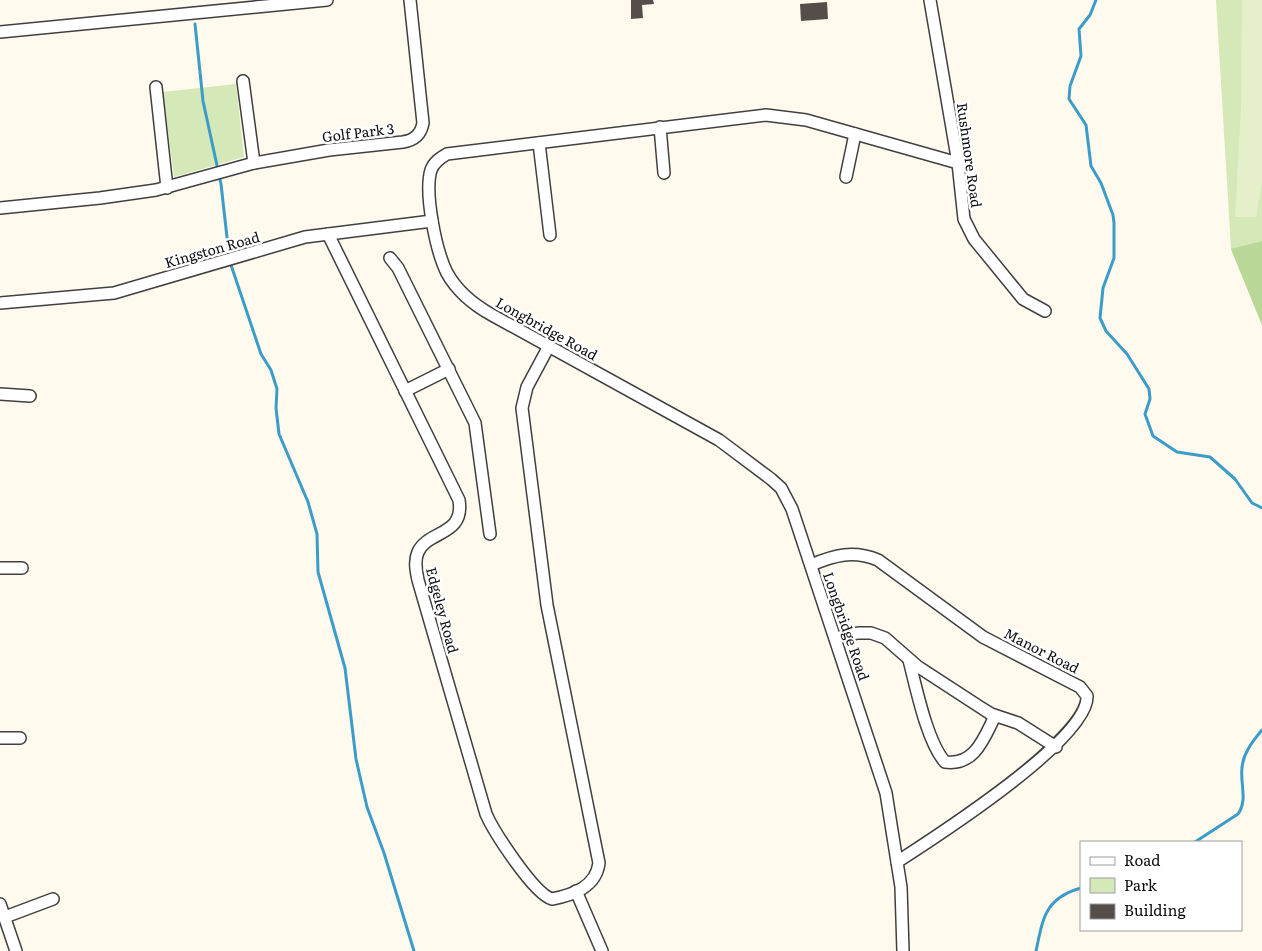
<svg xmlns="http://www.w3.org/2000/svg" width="1262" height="951" font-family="Literata,serif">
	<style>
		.green { fill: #d4e8b8 }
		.forest { fill: #b9d897 }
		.pitch { fill: #e5efc9 }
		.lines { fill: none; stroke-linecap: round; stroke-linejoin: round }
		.stream { stroke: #3b9cca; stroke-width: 3 }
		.building { fill: #554d49 }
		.minor-casing { stroke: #404040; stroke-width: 14 }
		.minor { stroke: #fff; stroke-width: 11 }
		.labels { text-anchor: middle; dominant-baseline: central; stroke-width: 5; stroke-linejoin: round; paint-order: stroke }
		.street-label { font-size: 14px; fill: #0d0d0d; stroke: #fff }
	</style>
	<rect width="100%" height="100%" fill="#fffaed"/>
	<g class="green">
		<path d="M 1216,0 L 1262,0 L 1262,325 L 1231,249 Z"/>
		<path d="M 236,84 L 244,157 L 174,177 L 163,92 Z"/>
	</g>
	<path class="forest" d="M 1262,241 L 1262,325 L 1231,249 Z"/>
	<path class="pitch" d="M 1242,0 L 1262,0 L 1262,183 L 1256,217 L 1235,217 L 1241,106 Z"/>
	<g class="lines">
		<g class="stream">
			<path d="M 1096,0 L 1090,15 L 1079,29 L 1081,56 L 1070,86 L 1069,99 L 1086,125 L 1091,166 L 1101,183 L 1113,215 L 1114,223 L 1114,258 L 1103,288 L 1100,318 L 1106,331 L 1127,354 L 1149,389 L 1150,399 L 1145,414 L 1153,436 L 1177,452 L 1210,457 L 1235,479 L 1252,503 L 1262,508"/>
			<path d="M 195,24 L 203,101 L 221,184 L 229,255"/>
			<path d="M 230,262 L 261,354 L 271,370 L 277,389 L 276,408 L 279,434 L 308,502 L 317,534 L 318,572 L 345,668 L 356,759 L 367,807 L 384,853 L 414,951"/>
			<path d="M 1195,842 L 1238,814 C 1248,800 1240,784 1242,768 C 1243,753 1253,741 1262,730"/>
			<path d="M 1036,951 C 1043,918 1045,898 1081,888"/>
		</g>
	</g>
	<g class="building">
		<path d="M 631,0 L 653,0 L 654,4 L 642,5 L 643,18 L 631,19 Z"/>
		<path d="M 827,2 L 828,19 L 801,21 L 800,4 Z"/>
	</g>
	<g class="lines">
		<g class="minor-casing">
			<g id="minor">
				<path d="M 930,0 L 958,163 L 964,219 L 974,239 L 1023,299 L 1045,311"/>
				<path d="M 0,32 L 327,0"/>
				<path d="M 243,81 L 254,163"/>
				<path d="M 156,87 L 167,188"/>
				<path d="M 660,127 L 664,173"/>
				<path d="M 539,143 L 550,235"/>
				<path d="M 846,177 L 855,134"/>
				<path d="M 0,208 L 100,198 L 156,190 L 254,163 L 329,150 L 403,142 C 415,140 421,134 423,123 L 410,0"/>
				<path d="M 328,234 L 459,500 C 465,536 428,530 418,552 C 414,561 416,571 418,580 L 486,814 C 494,832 534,894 552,899 C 573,895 596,887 599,863 L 547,605 L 522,408 L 527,387 L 549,346"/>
				<path d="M 390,258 L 398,268 L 475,423 L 490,534"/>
				<path d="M 0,303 L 114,293 L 305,237 L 432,221"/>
				<path d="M 405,391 L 449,369"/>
				<path d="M 0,394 L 30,396"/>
				<path d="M 811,565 C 835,555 853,550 878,560 L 983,637 L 1080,687 L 1087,696 C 1089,739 934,838 897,862"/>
				<path d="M 0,568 L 22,568"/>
				<path d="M 835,638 L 858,633 L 871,633 L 885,638 L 917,666 L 980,707 L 991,714 L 1018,723 L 1056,747"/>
				<path d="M 909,660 C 916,687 927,742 945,762 C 975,766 984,738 995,716"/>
				<path d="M 0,738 L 20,738"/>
				<path d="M 576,891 L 602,951"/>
				<path d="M 0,904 L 16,951"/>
				<path d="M 5,917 L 53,899"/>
				<path d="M 903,951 L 901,887 L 886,793 L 792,509 L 781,488 L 771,479 L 719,440 L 492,315 C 474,305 457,291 447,273 C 436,251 424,193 431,170 C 434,162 440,158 447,154 L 766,115 L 806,120 L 958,163"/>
			</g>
		</g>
		<use href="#minor" class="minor"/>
	</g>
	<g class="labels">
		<g class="street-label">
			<text transform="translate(358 132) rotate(-7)">Golf Park 3</text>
			<text transform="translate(970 155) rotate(82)">Rushmore Road</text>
			<text transform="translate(212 249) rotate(-16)">Kingston Road</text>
			<text transform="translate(547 328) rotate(29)">Longbridge Road</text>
			<text transform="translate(443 610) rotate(75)">Edgeley Road</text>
			<text transform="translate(847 626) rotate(71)">Longbridge Road</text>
			<text transform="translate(1042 650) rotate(27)">Manor Road</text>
		</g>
	</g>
	<rect x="1080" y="841" width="162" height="90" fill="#ffffff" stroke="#9e9e9e"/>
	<rect x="1090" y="857" width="25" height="8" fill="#ffffff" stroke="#9e9e9e"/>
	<text x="1124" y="866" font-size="15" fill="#0d0d0d">Road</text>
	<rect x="1090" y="878" width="25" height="15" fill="#d4e8b8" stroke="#9e9e9e"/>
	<text x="1124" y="891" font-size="15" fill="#0d0d0d">Park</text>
	<rect x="1090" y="904" width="25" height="15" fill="#554d49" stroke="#9e9e9e"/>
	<text x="1124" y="916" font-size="15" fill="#0d0d0d">Building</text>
</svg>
